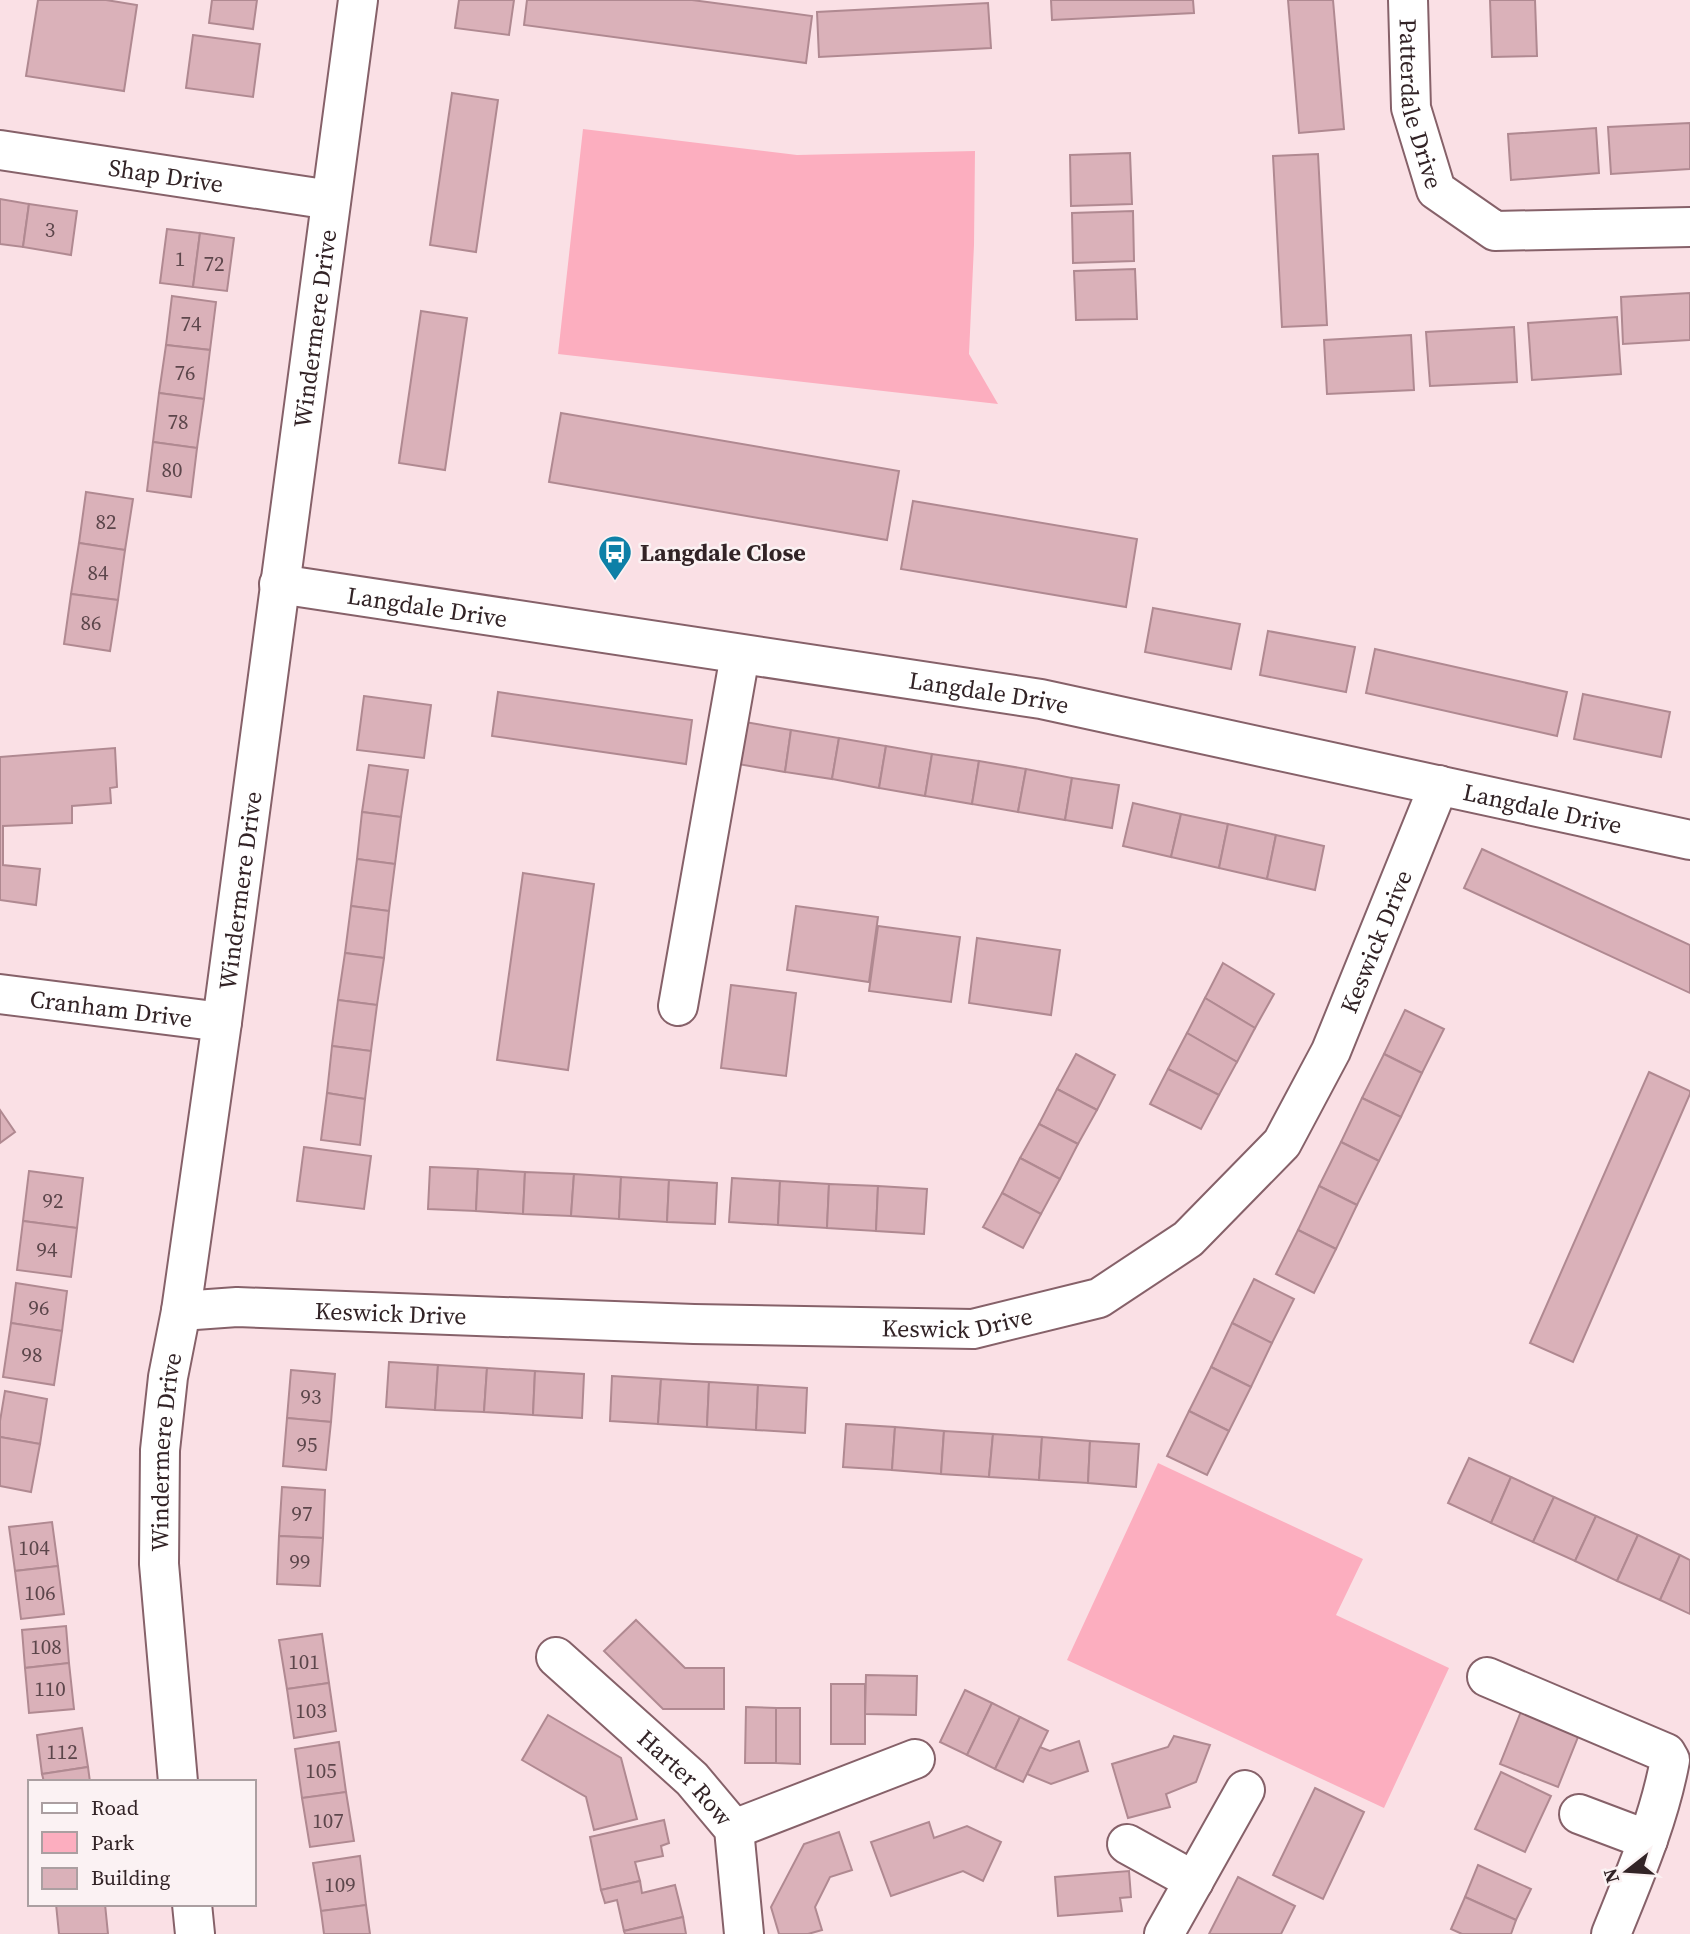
<svg xmlns="http://www.w3.org/2000/svg" width="1690" height="1934" font-family="'Source Serif 4',serif">
	<style>
		.green { fill: #fcaebf }
		.building { fill: #dab1b9; stroke: #b08991; stroke-width: 2 }
		.lines { fill: none; stroke-linecap: round; stroke-linejoin: round }
		.minor-casing { stroke: #866169; stroke-width: 42 }
		.minor { stroke: #fff; stroke-width: 38 }
		.labels { text-anchor: middle; dominant-baseline: central; stroke-width: 5; stroke-linejoin: round; paint-order: stroke }
		.number-label { font-size: 21px; fill: #5c464b }
		.street-label { font-size: 24px; fill: #322326; stroke: #fbf2f3 }
		.poi-label { font-size: 24px; font-weight: bold; fill: #322326; stroke: #fbf2f3; text-anchor: start }
	</style>
	<rect width="100%" height="100%" fill="#fae0e5"/>
	<g class="green">
		<path d="M 583,129 L 797,155 L 975,151 L 974,245 L 969,354 L 998,404 L 558,354 Z"/>
		<path d="M 1158,1463 L 1363,1559 L 1336,1615 L 1449,1668 L 1384,1808 L 1067,1660 Z"/>
	</g>
	<g class="building">
		<path d="M 38,0 L 106,0 L 137,5 L 124,91 L 26,76 Z"/>
		<path d="M 212,0 L 257,0 L 253,29 L 209,23 Z"/>
		<path d="M 459,0 L 514,0 L 509,35 L 455,28 Z"/>
		<path d="M 527,0 L 692,0 L 812,16 L 806,63 L 524,25 Z"/>
		<path d="M 1051,0 L 1193,0 L 1194,13 L 1052,20 Z"/>
		<path d="M 1288,0 L 1333,0 L 1344,129 L 1299,133 Z"/>
		<path d="M 1490,0 L 1535,0 L 1537,56 L 1492,57 Z"/>
		<path d="M 988,3 L 991,48 L 819,57 L 817,12 Z"/>
		<path d="M 193,35 L 260,44 L 253,97 L 186,88 Z"/>
		<path d="M 452,93 L 498,100 L 476,252 L 430,245 Z"/>
		<path d="M 1690,123 L 1690,169 L 1611,174 L 1608,127 Z"/>
		<path d="M 1596,128 L 1599,173 L 1511,180 L 1508,134 Z"/>
		<path d="M 1130,153 L 1132,204 L 1071,206 L 1070,155 Z"/>
		<path d="M 1318,154 L 1327,325 L 1282,327 L 1273,156 Z"/>
		<path d="M 0,199 L 29,204 L 23,247 L 0,244 Z"/>
		<path d="M 29,204 L 77,211 L 71,255 L 23,247 Z"/>
		<path d="M 1133,211 L 1134,261 L 1073,263 L 1072,213 Z"/>
		<path d="M 167,229 L 200,233 L 193,287 L 160,283 Z"/>
		<path d="M 200,233 L 234,238 L 227,291 L 193,287 Z"/>
		<path d="M 1135,269 L 1137,319 L 1076,320 L 1074,271 Z"/>
		<path d="M 1690,293 L 1690,340 L 1623,344 L 1621,297 Z"/>
		<path d="M 172,296 L 216,302 L 210,350 L 166,345 Z"/>
		<path d="M 421,311 L 467,318 L 445,470 L 399,463 Z"/>
		<path d="M 1617,317 L 1621,374 L 1532,380 L 1528,323 Z"/>
		<path d="M 1514,327 L 1517,382 L 1430,386 L 1426,332 Z"/>
		<path d="M 1411,335 L 1414,390 L 1327,394 L 1324,340 Z"/>
		<path d="M 166,345 L 210,350 L 204,399 L 159,393 Z"/>
		<path d="M 159,393 L 204,399 L 197,448 L 153,442 Z"/>
		<path d="M 561,413 L 899,471 L 887,540 L 549,482 Z"/>
		<path d="M 153,442 L 197,448 L 191,497 L 147,491 Z"/>
		<path d="M 86,492 L 133,499 L 125,550 L 79,543 Z"/>
		<path d="M 913,501 L 1137,539 L 1126,607 L 901,569 Z"/>
		<path d="M 79,543 L 125,550 L 118,600 L 71,594 Z"/>
		<path d="M 71,594 L 118,600 L 110,651 L 64,644 Z"/>
		<path d="M 1153,608 L 1240,624 L 1231,669 L 1145,652 Z"/>
		<path d="M 1268,631 L 1355,647 L 1346,692 L 1260,675 Z"/>
		<path d="M 1375,649 L 1567,692 L 1557,736 L 1366,693 Z"/>
		<path d="M 498,692 L 692,720 L 686,764 L 492,736 Z"/>
		<path d="M 1583,694 L 1670,712 L 1661,757 L 1574,739 Z"/>
		<path d="M 364,696 L 431,705 L 424,758 L 357,750 Z"/>
		<path d="M 745,722 L 791,730 L 785,772 L 738,764 Z"/>
		<path d="M 791,730 L 839,738 L 832,779 L 785,772 Z"/>
		<path d="M 839,738 L 886,746 L 879,788 L 832,779 Z"/>
		<path d="M 886,746 L 932,754 L 925,796 L 879,788 Z"/>
		<path d="M 115,748 L 117,787 L 110,788 L 111,803 L 72,806 L 72,823 L 3,826 L 3,865 L 40,869 L 36,905 L 0,900 L 0,757 Z"/>
		<path d="M 932,754 L 979,761 L 972,804 L 925,796 Z"/>
		<path d="M 979,761 L 1026,769 L 1018,812 L 972,804 Z"/>
		<path d="M 369,765 L 408,770 L 401,817 L 362,812 Z"/>
		<path d="M 1026,769 L 1072,778 L 1065,820 L 1018,812 Z"/>
		<path d="M 1072,778 L 1119,785 L 1112,828 L 1065,820 Z"/>
		<path d="M 1133,803 L 1181,814 L 1171,857 L 1123,846 Z"/>
		<path d="M 362,812 L 401,817 L 395,864 L 357,859 Z"/>
		<path d="M 1181,814 L 1228,824 L 1219,868 L 1171,857 Z"/>
		<path d="M 1228,824 L 1276,835 L 1267,879 L 1219,868 Z"/>
		<path d="M 1276,835 L 1324,846 L 1315,890 L 1267,879 Z"/>
		<path d="M 1482,849 L 1690,945 L 1690,993 L 1464,888 Z"/>
		<path d="M 357,859 L 395,864 L 389,911 L 351,906 Z"/>
		<path d="M 523,873 L 594,884 L 568,1070 L 497,1060 Z"/>
		<path d="M 351,906 L 389,911 L 384,958 L 345,953 Z"/>
		<path d="M 796,906 L 878,917 L 869,982 L 787,970 Z"/>
		<path d="M 878,926 L 960,937 L 951,1002 L 869,991 Z"/>
		<path d="M 977,938 L 1060,950 L 1051,1015 L 969,1003 Z"/>
		<path d="M 345,953 L 384,958 L 377,1005 L 338,1000 Z"/>
		<path d="M 1223,963 L 1274,994 L 1255,1028 L 1205,998 Z"/>
		<path d="M 731,985 L 796,993 L 786,1076 L 721,1068 Z"/>
		<path d="M 1205,998 L 1255,1028 L 1237,1062 L 1187,1033 Z"/>
		<path d="M 338,1000 L 377,1005 L 371,1051 L 332,1046 Z"/>
		<path d="M 1405,1010 L 1444,1029 L 1422,1073 L 1384,1054 Z"/>
		<path d="M 1187,1033 L 1237,1062 L 1219,1095 L 1168,1069 Z"/>
		<path d="M 332,1046 L 371,1051 L 365,1099 L 327,1093 Z"/>
		<path d="M 1076,1054 L 1115,1075 L 1097,1110 L 1057,1089 Z"/>
		<path d="M 1384,1054 L 1422,1073 L 1401,1117 L 1362,1098 Z"/>
		<path d="M 1168,1069 L 1219,1095 L 1201,1129 L 1150,1104 Z"/>
		<path d="M 1649,1072 L 1690,1091 L 1690,1094 L 1573,1362 L 1530,1343 Z"/>
		<path d="M 1057,1089 L 1097,1110 L 1078,1144 L 1039,1124 Z"/>
		<path d="M 327,1093 L 365,1099 L 360,1145 L 321,1140 Z"/>
		<path d="M 1362,1098 L 1401,1117 L 1379,1161 L 1341,1142 Z"/>
		<path d="M 0,1110 L 15,1132 L 0,1143 Z"/>
		<path d="M 1039,1124 L 1078,1144 L 1060,1179 L 1020,1158 Z"/>
		<path d="M 1341,1142 L 1379,1161 L 1357,1205 L 1319,1186 Z"/>
		<path d="M 304,1147 L 371,1156 L 364,1209 L 297,1201 Z"/>
		<path d="M 1020,1158 L 1060,1179 L 1041,1214 L 1002,1193 Z"/>
		<path d="M 430,1167 L 478,1169 L 476,1211 L 428,1209 Z"/>
		<path d="M 478,1169 L 525,1172 L 523,1214 L 476,1211 Z"/>
		<path d="M 29,1171 L 83,1178 L 77,1228 L 23,1221 Z"/>
		<path d="M 525,1172 L 574,1174 L 571,1216 L 523,1214 Z"/>
		<path d="M 574,1174 L 621,1177 L 619,1219 L 571,1216 Z"/>
		<path d="M 621,1177 L 669,1180 L 667,1222 L 619,1219 Z"/>
		<path d="M 732,1178 L 780,1181 L 778,1225 L 729,1222 Z"/>
		<path d="M 669,1180 L 717,1183 L 715,1224 L 667,1222 Z"/>
		<path d="M 780,1181 L 829,1184 L 827,1228 L 778,1225 Z"/>
		<path d="M 829,1184 L 878,1186 L 876,1231 L 827,1228 Z"/>
		<path d="M 878,1186 L 927,1189 L 924,1234 L 876,1231 Z"/>
		<path d="M 1319,1186 L 1357,1205 L 1336,1249 L 1298,1230 Z"/>
		<path d="M 1002,1193 L 1041,1214 L 1023,1248 L 983,1227 Z"/>
		<path d="M 23,1221 L 77,1228 L 71,1277 L 17,1270 Z"/>
		<path d="M 1298,1230 L 1336,1249 L 1314,1293 L 1276,1274 Z"/>
		<path d="M 1254,1279 L 1294,1299 L 1272,1343 L 1232,1323 Z"/>
		<path d="M 16,1283 L 67,1291 L 62,1331 L 11,1323 Z"/>
		<path d="M 11,1323 L 62,1331 L 54,1385 L 3,1377 Z"/>
		<path d="M 1232,1323 L 1272,1343 L 1251,1387 L 1211,1367 Z"/>
		<path d="M 389,1362 L 438,1365 L 435,1410 L 386,1407 Z"/>
		<path d="M 438,1365 L 487,1368 L 484,1412 L 435,1410 Z"/>
		<path d="M 1211,1367 L 1251,1387 L 1229,1431 L 1189,1411 Z"/>
		<path d="M 487,1368 L 535,1371 L 533,1415 L 484,1412 Z"/>
		<path d="M 291,1370 L 335,1374 L 331,1422 L 287,1418 Z"/>
		<path d="M 535,1371 L 584,1374 L 582,1418 L 533,1415 Z"/>
		<path d="M 612,1376 L 661,1379 L 658,1424 L 610,1421 Z"/>
		<path d="M 661,1379 L 709,1382 L 707,1427 L 658,1424 Z"/>
		<path d="M 709,1382 L 758,1385 L 756,1430 L 707,1427 Z"/>
		<path d="M 758,1385 L 807,1388 L 805,1433 L 756,1430 Z"/>
		<path d="M 5,1391 L 47,1399 L 40,1444 L 0,1437 L 0,1421 Z"/>
		<path d="M 1189,1411 L 1229,1431 L 1207,1475 L 1167,1456 Z"/>
		<path d="M 287,1418 L 331,1422 L 326,1470 L 283,1466 Z"/>
		<path d="M 846,1424 L 895,1427 L 892,1470 L 843,1467 Z"/>
		<path d="M 895,1427 L 944,1431 L 941,1474 L 892,1470 Z"/>
		<path d="M 944,1431 L 993,1434 L 989,1477 L 941,1474 Z"/>
		<path d="M 993,1434 L 1042,1437 L 1039,1480 L 989,1477 Z"/>
		<path d="M 0,1437 L 40,1444 L 31,1492 L 0,1486 Z"/>
		<path d="M 1042,1437 L 1090,1441 L 1088,1483 L 1039,1480 Z"/>
		<path d="M 1090,1441 L 1139,1444 L 1136,1487 L 1088,1483 Z"/>
		<path d="M 1469,1458 L 1511,1477 L 1491,1523 L 1448,1503 Z"/>
		<path d="M 1511,1477 L 1554,1497 L 1533,1542 L 1491,1523 Z"/>
		<path d="M 282,1487 L 325,1490 L 323,1538 L 279,1536 Z"/>
		<path d="M 1554,1497 L 1596,1516 L 1575,1561 L 1533,1542 Z"/>
		<path d="M 1596,1516 L 1638,1535 L 1617,1581 L 1575,1561 Z"/>
		<path d="M 52,1522 L 58,1566 L 15,1571 L 9,1527 Z"/>
		<path d="M 1638,1535 L 1680,1555 L 1660,1600 L 1617,1581 Z"/>
		<path d="M 279,1536 L 323,1538 L 320,1586 L 277,1584 Z"/>
		<path d="M 1680,1555 L 1690,1560 L 1690,1614 L 1660,1600 Z"/>
		<path d="M 58,1566 L 64,1614 L 21,1619 L 15,1571 Z"/>
		<path d="M 636,1620 L 685,1668 L 724,1668 L 724,1709 L 663,1709 L 604,1651 Z"/>
		<path d="M 66,1626 L 69,1663 L 25,1668 L 22,1630 Z"/>
		<path d="M 322,1634 L 329,1683 L 287,1689 L 279,1640 Z"/>
		<path d="M 69,1663 L 74,1709 L 29,1713 L 25,1668 Z"/>
		<path d="M 866,1675 L 917,1676 L 916,1715 L 865,1714 Z"/>
		<path d="M 329,1683 L 336,1731 L 294,1738 L 287,1689 Z"/>
		<rect x="831" y="1684" width="34" height="60"/>
		<path d="M 965,1690 L 992,1703 L 967,1755 L 940,1742 Z"/>
		<path d="M 992,1703 L 1020,1717 L 995,1769 L 967,1755 Z"/>
		<path d="M 746,1707 L 776,1708 L 776,1763 L 745,1763 Z"/>
		<path d="M 776,1708 L 800,1708 L 800,1764 L 776,1763 Z"/>
		<path d="M 1522,1709 L 1580,1732 L 1558,1787 L 1500,1764 Z"/>
		<path d="M 548,1715 L 621,1758 L 637,1819 L 594,1830 L 586,1797 L 522,1760 Z"/>
		<path d="M 1020,1717 L 1048,1731 L 1023,1782 L 995,1769 Z"/>
		<path d="M 82,1728 L 88,1767 L 42,1774 L 37,1735 Z"/>
		<path d="M 1174,1736 L 1210,1745 L 1196,1782 L 1166,1794 L 1170,1807 L 1128,1818 L 1112,1764 L 1168,1747 Z"/>
		<path d="M 1079,1741 L 1088,1771 L 1051,1784 L 1027,1774 L 1040,1747 L 1050,1751 Z"/>
		<path d="M 339,1742 L 346,1792 L 302,1798 L 295,1749 Z"/>
		<path d="M 88,1767 L 90,1782 L 44,1782 L 42,1774 Z"/>
		<path d="M 1501,1772 L 1551,1796 L 1525,1852 L 1475,1829 Z"/>
		<path d="M 1315,1788 L 1364,1812 L 1323,1899 L 1273,1875 Z"/>
		<path d="M 346,1792 L 354,1841 L 310,1847 L 302,1798 Z"/>
		<path d="M 664,1820 L 669,1843 L 661,1846 L 663,1856 L 635,1862 L 640,1881 L 601,1890 L 590,1837 Z"/>
		<path d="M 929,1822 L 934,1838 L 967,1826 L 1001,1842 L 983,1881 L 963,1871 L 891,1896 L 871,1842 Z"/>
		<path d="M 839,1832 L 852,1870 L 830,1877 L 815,1907 L 822,1930 L 808,1934 L 779,1934 L 771,1907 L 804,1844 Z"/>
		<path d="M 360,1856 L 366,1905 L 321,1911 L 313,1863 Z"/>
		<path d="M 1478,1865 L 1531,1889 L 1516,1920 L 1465,1897 Z"/>
		<path d="M 1129,1871 L 1131,1897 L 1120,1898 L 1122,1911 L 1058,1916 L 1055,1877 Z"/>
		<path d="M 1238,1877 L 1295,1906 L 1281,1934 L 1209,1934 Z"/>
		<path d="M 640,1881 L 642,1893 L 675,1885 L 683,1917 L 624,1931 L 617,1900 L 605,1903 L 601,1890 Z"/>
		<path d="M 1465,1897 L 1516,1920 L 1511,1934 L 1462,1934 L 1451,1929 Z"/>
		<path d="M 56,1904 L 105,1904 L 108,1934 L 59,1934 Z"/>
		<path d="M 366,1905 L 370,1934 L 324,1934 L 321,1911 Z"/>
		<path d="M 683,1917 L 686,1934 L 625,1934 L 624,1931 Z"/>
	</g>
	<g class="lines">
		<g class="minor-casing">
			<g id="minor">
				<path id="s1" d="M 1408,0 L 1411,108 L 1436,190 L 1495,231 L 1690,227"/>
				<path id="s2" d="M 0,150 L 331,200"/>
				<path id="s3" d="M 279,584 L 1041,699 L 1690,840"/>
				<path id="s4" d="M 0,994 L 222,1022"/>
				<path d="M 678,1006 L 740,655"/>
				<path id="s5" d="M 181,1311 L 237,1307 L 694,1324 L 973,1329 L 1099,1298 L 1188,1239 L 1282,1143 L 1331,1051 L 1439,785"/>
				<path id="s6" d="M 556,1657 L 692,1779 L 734,1829 L 744,1934"/>
				<path d="M 1487,1677 L 1666,1753 L 1670,1760 C 1659,1820 1634,1877 1611,1934"/>
				<path id="s7" d="M 178,1782 L 159,1564 L 160,1450 L 168,1377 L 181,1311 L 222,1022 L 358,0"/>
				<path d="M 1579,1814 L 1648,1840"/>
				<path d="M 734,1829 L 915,1759"/>
				<path d="M 1127,1844 L 1194,1881"/>
				<path d="M 192,1904 L 195,1934"/>
				<path d="M 1164,1934 L 1245,1790"/>
			</g>
		</g>
		<use href="#minor" class="minor"/>
	</g>
	<defs>
		<g id="bus-pin" transform="scale(1.75)"><path d="M0 17L-7.5 6A9.5 9.5 0 1 1 7.5 6Z" fill="#0d80a7" stroke="#fbf2f3"/><path d="M-5-6H5V4H4V6H2V4H-2V6H-4V4H-5ZM-3.5-4V0h7V-4ZM-3.5 1.2v1.5H-2V1.2ZM2 1.2v1.5H3.5V1.2Z" fill="#fff"/></g>
	</defs>
	<g fill-rule="evenodd">
		<use href="#bus-pin" x="615" y="552"/>
	</g>
	<g class="labels">
		<g class="number-label">
			<text x="50" y="229">3</text>
			<text x="180" y="258">1</text>
			<text x="214" y="263">72</text>
			<text x="191" y="323">74</text>
			<text x="185" y="372">76</text>
			<text x="178" y="421">78</text>
			<text x="172" y="469">80</text>
			<text x="106" y="521">82</text>
			<text x="98" y="572">84</text>
			<text x="91" y="622">86</text>
			<text x="53" y="1200">92</text>
			<text x="47" y="1249">94</text>
			<text x="39" y="1307">96</text>
			<text x="32" y="1354">98</text>
			<text x="311" y="1396">93</text>
			<text x="307" y="1444">95</text>
			<text x="302" y="1513">97</text>
			<text x="34" y="1547">104</text>
			<text x="300" y="1561">99</text>
			<text x="40" y="1592">106</text>
			<text x="46" y="1646">108</text>
			<text x="304" y="1661">101</text>
			<text x="50" y="1688">110</text>
			<text x="311" y="1710">103</text>
			<text x="62" y="1751">112</text>
			<text x="321" y="1770">105</text>
			<text x="328" y="1820">107</text>
			<text x="340" y="1884">109</text>
		</g>
		<g class="street-label">
			<text stroke="none"><textPath href="#s1" startOffset="105">Patterdale Drive</textPath></text>
			<text stroke="none"><textPath href="#s2" startOffset="168">Shap Drive</textPath></text>
			<text stroke="none"><textPath href="#s7" startOffset="1465">Windermere Drive</textPath></text>
			<text stroke="none"><textPath href="#s3" startOffset="150">Langdale Drive</textPath></text>
			<text stroke="none"><textPath href="#s3" startOffset="718">Langdale Drive</textPath></text>
			<text stroke="none"><textPath href="#s3" startOffset="1284">Langdale Drive</textPath></text>
			<text stroke="none"><textPath href="#s7" startOffset="898">Windermere Drive</textPath></text>
			<text stroke="none"><textPath href="#s5" startOffset="1386">Keswick Drive</textPath></text>
			<text stroke="none"><textPath href="#s4" startOffset="112">Cranham Drive</textPath></text>
			<text stroke="none"><textPath href="#s5" startOffset="210">Keswick Drive</textPath></text>
			<text stroke="none"><textPath href="#s5" startOffset="777">Keswick Drive</textPath></text>
			<text stroke="none"><textPath href="#s7" startOffset="331">Windermere Drive</textPath></text>
			<text stroke="none"><textPath href="#s6" startOffset="177">Harter Row</textPath></text>
		</g>
		<g class="poi-label">
			<text x="640" y="552">Langdale Close</text>
		</g>
	</g>
	<rect x="28" y="1780" width="228" height="126" fill="#fbf2f3" stroke="#ab9fa1" stroke-width="2"/>
	<rect x="42" y="1803" width="35" height="10" fill="#ffffff" stroke="#ab9fa1" stroke-width="2"/>
	<text x="91" y="1815" font-size="21" fill="#322326">Road</text>
	<rect x="42" y="1832" width="35" height="21" fill="#fcaebf" stroke="#ab9fa1" stroke-width="2"/>
	<text x="91" y="1850" font-size="21" fill="#322326">Park</text>
	<rect x="42" y="1868" width="35" height="21" fill="#dab1b9" stroke="#ab9fa1" stroke-width="2"/>
	<text x="91" y="1885" font-size="21" fill="#322326">Building</text>
	<g transform="translate(1627 1871) rotate(253)" stroke="#fbf2f3" stroke-width="5" paint-order="stroke">
	<path d="M0-5L12 26L0 18L-12 26Z" fill="#322326"/>
	<text y="-10" font-size="19" font-weight="bold" text-anchor="middle" fill="#322326">N</text>
	</g>
</svg>
